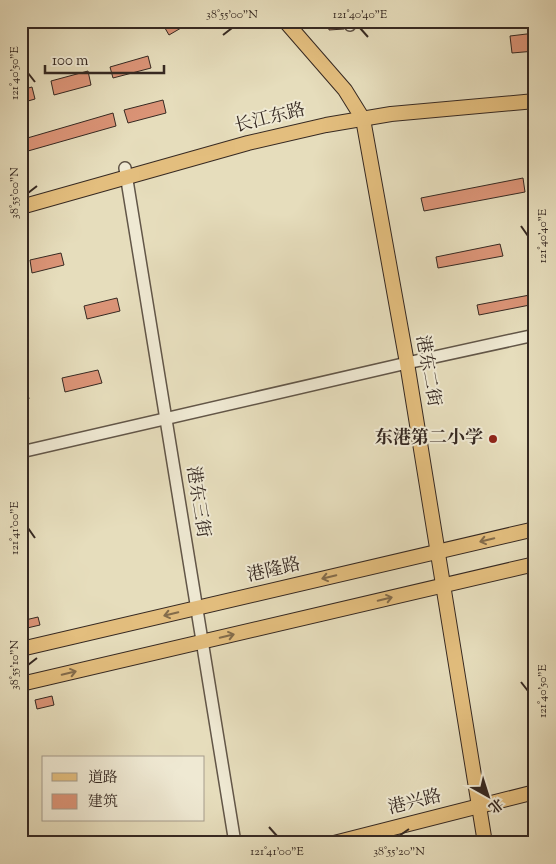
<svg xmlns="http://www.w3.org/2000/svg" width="556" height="864" font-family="'Sorts Mill Goudy','Noto Serif SC',serif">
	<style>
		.building { fill: #db9477; stroke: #362922 }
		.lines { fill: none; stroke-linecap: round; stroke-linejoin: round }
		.minor-casing { stroke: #625648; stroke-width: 14 }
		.major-casing { stroke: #362922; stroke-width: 16 }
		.minor { stroke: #efe9d3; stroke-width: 11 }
		.major { stroke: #e3be7e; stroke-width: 14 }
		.oneway { stroke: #846c4b }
		.ticks { fill: none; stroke: #362922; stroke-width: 2 }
		.poi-dot { fill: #8f2418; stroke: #efe9d3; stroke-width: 2 }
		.labels { text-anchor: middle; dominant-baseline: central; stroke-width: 4; stroke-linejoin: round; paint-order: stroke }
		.street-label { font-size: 18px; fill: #362922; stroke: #efe9d3 }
		.poi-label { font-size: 18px; font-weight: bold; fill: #362922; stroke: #efe9d3; text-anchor: end }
		.neatline { fill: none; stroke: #362922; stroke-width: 2 }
		.ticks-label { font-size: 12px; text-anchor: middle; fill: #362922 }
	</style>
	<rect width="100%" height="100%" fill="#e6ddbc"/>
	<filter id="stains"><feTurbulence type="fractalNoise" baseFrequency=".004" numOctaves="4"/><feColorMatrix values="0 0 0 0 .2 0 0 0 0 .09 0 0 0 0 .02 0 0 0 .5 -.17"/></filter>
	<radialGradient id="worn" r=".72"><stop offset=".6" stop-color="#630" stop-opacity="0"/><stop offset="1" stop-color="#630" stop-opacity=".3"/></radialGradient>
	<g class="building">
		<path d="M 165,21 L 193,21 L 169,35 L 162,23 Z"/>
		<path d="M 328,21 L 342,21 L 344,29 L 329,30 Z"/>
		<path d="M 535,33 L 535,51 L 512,53 L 510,36 Z"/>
		<path d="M 148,56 L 151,68 L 113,78 L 110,67 Z"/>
		<path d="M 88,71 L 91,85 L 54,95 L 51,81 Z"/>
		<path d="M 32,87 L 35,99 L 21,103 L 21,90 Z"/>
		<path d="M 163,100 L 166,113 L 128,123 L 124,110 Z"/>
		<path d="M 113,113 L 116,126 L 28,151 L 24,139 Z"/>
		<path d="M 523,178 L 525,192 L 424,211 L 421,198 Z"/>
		<path d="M 500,244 L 503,256 L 438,268 L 436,257 Z"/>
		<path d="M 61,253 L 64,265 L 32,273 L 30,260 Z"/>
		<path d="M 535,294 L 535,304 L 479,315 L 477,305 Z"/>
		<path d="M 117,298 L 120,311 L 87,319 L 84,306 Z"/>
		<path d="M 98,370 L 102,383 L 65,392 L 62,378 Z"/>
		<path d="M 21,375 L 24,375 L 29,399 L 21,401 Z"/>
		<path d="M 38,617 L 40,625 L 23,629 L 21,621 Z"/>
		<path d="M 52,696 L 54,705 L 37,709 L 35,700 Z"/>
	</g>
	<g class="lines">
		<g class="minor-casing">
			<g id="minor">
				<path d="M 349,21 L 350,25"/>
				<path d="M 125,168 L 235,843"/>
				<path d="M 21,452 L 407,363 L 535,335"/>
			</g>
		</g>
		<g class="major-casing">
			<g id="major">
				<path d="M 285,21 L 345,90 L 363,119 L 407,363 L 485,843"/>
				<path d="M 21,207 L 248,143 L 326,125 L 391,114 L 535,101"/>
				<path d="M 21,649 L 535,529"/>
				<path d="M 21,684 L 535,564"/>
				<path d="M 334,843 L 535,792"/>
			</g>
		</g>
		<use href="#minor" class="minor"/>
		<use href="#major" class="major"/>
	</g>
	<defs><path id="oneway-shaft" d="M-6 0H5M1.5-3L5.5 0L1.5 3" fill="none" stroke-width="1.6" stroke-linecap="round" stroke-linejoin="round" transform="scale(1.25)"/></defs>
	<g class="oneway">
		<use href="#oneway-shaft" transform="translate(487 540) rotate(167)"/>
		<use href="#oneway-shaft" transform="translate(329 577) rotate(167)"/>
		<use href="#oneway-shaft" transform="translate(385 599) rotate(-13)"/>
		<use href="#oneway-shaft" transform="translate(171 614) rotate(167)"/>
		<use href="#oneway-shaft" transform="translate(227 636) rotate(-13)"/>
		<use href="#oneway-shaft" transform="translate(69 673) rotate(-13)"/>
	</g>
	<path class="ticks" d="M 360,28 L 368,37M 223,35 L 232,28M 28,73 L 35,82M 28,193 L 37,186M 521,226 L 528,236M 28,528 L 35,538M 28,665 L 37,658M 521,682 L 528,691M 269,827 L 277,836M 399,836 L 409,829"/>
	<circle class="poi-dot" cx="493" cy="439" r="5"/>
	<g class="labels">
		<g class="street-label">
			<text transform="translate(270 119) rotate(-14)">长江东路</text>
			<text transform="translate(427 371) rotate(80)">港东二街</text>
			<text transform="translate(197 502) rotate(81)">港东三街</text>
			<text transform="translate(274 571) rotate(-13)">港隆路</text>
			<text transform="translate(415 803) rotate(-14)">港兴路</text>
		</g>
		<g class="poi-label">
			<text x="483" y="439">东港第二小学</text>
		</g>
	</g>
	<rect width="556" height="864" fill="none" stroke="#e6ddbc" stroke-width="55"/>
	<rect x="42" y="756" width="162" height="65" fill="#efe9d3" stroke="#a59c8c"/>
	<rect x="52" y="773" width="25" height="8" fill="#e3be7e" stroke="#a59c8c"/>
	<text x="88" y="782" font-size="15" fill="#362922">道路</text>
	<rect x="52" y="794" width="25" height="15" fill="#db9477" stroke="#a59c8c"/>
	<text x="88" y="806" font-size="15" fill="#362922">建筑</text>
	<g transform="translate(488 796) rotate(141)" stroke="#efe9d3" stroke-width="4" paint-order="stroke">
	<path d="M0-4L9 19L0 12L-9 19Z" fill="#362922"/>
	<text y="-8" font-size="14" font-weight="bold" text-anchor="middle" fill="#362922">北</text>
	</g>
	<path d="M45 65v8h119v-8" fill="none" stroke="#362922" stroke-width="2.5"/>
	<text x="52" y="65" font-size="15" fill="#362922" stroke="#efe9d3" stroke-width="4" paint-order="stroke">100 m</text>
	<rect x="28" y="28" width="500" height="808" class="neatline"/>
	<g class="ticks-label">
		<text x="232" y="18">38°55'00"N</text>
		<text x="360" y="18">121°40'40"E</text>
		<text transform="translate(14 73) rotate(-90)" y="4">121°40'50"E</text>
		<text transform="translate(14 193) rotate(-90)" y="4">38°55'00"N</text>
		<text transform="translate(542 236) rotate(-90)" y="4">121°40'40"E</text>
		<text transform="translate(14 528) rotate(-90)" y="4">121°41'00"E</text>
		<text transform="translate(14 665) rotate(-90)" y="4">38°55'10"N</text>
		<text transform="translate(542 691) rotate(-90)" y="4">121°40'50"E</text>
		<text x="277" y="855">121°41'00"E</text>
		<text x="399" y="855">38°55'20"N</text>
	</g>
	<rect width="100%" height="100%" filter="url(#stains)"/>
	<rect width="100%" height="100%" fill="url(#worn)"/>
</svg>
